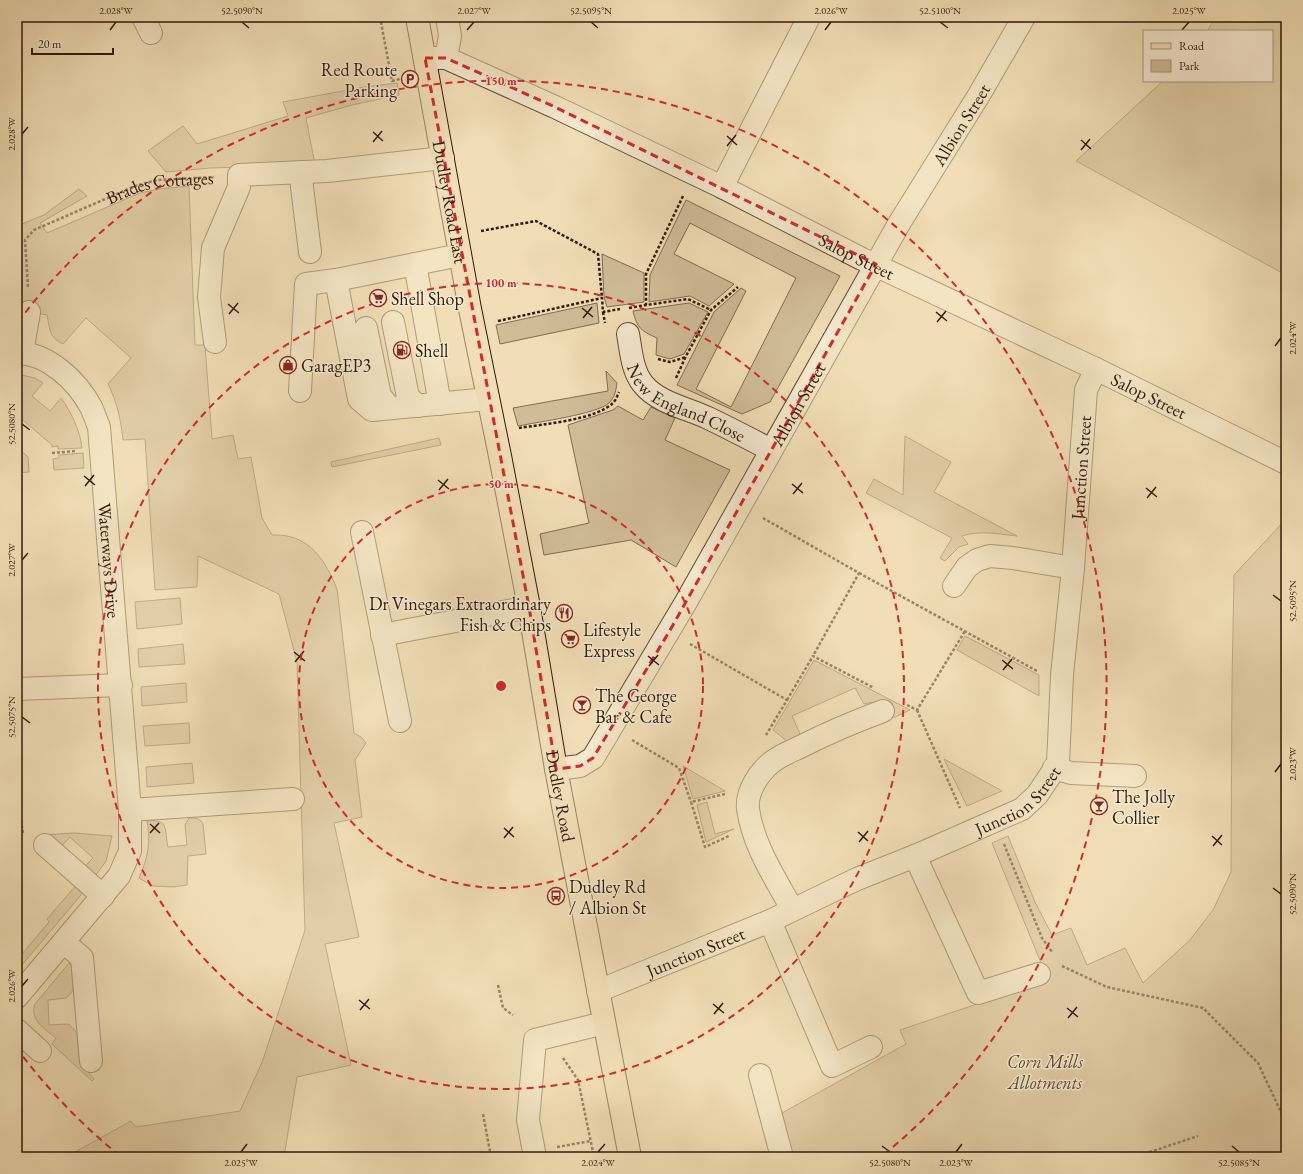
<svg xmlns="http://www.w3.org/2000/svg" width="1303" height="1174" font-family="'EB Garamond',serif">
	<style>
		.green { fill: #d0bd98; stroke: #806c50 }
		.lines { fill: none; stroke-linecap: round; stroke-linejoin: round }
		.minor-casing { stroke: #604b33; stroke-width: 24 }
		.major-casing { stroke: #301a07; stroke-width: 24 }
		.path { stroke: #301a07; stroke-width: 2.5; stroke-dasharray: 3 2; stroke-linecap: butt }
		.minor { stroke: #f6ead0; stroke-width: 22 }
		.major { stroke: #f1deb6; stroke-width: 22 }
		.marked { fill: none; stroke: #d62828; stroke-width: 3; stroke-dasharray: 8 5; stroke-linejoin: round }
		.ticks { fill: none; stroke: #301a07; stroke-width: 1.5 }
		.ring { fill: none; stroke: #d62828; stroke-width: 2; stroke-dasharray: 7 5 }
		.labels { text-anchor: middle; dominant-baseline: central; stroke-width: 3; stroke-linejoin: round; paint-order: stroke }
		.poi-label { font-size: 18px; fill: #301a07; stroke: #f6ead0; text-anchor: start }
		.street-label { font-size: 18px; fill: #301a07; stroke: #f6ead0 }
		.park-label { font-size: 18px; font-style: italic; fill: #604b32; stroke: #f6ead0 }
		.centre { fill: #d62828; stroke: #f6ead0; stroke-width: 2 }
		.ring-label { font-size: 12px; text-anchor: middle; font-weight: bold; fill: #d62828; stroke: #f6ead0; stroke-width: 3; stroke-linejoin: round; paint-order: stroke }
		.neatline { fill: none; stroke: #301a07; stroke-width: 1.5 }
		.ticks-label { font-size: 10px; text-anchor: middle; fill: #301a07 }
	</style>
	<rect width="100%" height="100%" fill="#f1deb6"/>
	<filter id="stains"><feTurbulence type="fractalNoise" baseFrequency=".005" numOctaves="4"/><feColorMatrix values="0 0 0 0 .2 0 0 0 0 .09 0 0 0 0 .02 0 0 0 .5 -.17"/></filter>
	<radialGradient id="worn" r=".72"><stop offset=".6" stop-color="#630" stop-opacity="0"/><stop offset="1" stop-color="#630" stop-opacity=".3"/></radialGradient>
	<g class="green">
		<path d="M 1216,17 L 1286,17 L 1286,275 L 1076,161 L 1163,81 L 1272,81 L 1272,31 L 1207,31 Z"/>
		<path d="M 397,83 L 399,95 L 352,105 L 306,118 L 315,165 L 210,168 L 166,172 L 148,151 L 183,126 L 197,144 L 288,116 L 283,102 L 364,87 Z"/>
		<path d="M 189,186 L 195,345 L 205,345 L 212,439 L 233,435 L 238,459 L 251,457 L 262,518 L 272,535 C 278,535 285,535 291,537 C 315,543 328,567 337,589 L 354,733 L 361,737 L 366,743 L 355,760 L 362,817 L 334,823 L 359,937 L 325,944 L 351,1065 L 297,1077 L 284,1157 L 34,1157 L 59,1152 L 59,1155 L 75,1152 L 131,1121 L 136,1127 L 240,1111 L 263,1060 L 305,930 L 297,662 L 279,594 L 198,556 L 197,587 L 155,590 L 145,439 L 123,440 C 121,420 117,402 108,384 L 131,358 L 86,318 L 63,344 C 49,337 50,330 47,315 L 17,310 L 17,226 L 44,215 L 79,189 L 87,196 L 40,223 L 47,233 L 140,193 L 159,189 Z"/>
		<path d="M 686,200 L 840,276 L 770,402 L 742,414 L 677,385 L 714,312 L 741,288 L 746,291 L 696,389 L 731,407 L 796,278 L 690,223 L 674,254 L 734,284 L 709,306 L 690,296 L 649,302 L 650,275 Z"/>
		<path d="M 602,254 L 644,273 L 644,302 L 607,307 L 604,297 Z"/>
		<path d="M 597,303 L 599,323 L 500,344 L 496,325 Z"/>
		<path d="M 689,303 L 708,312 L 684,354 L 670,359 L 656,355 L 657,338 C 641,331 637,328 633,311 Z"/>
		<path d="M 606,371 L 617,383 C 616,390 615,397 609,403 C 597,414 538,422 518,426 L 513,408 L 608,391 Z"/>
		<path d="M 17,374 L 35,378 L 43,383 L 32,396 L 50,411 L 61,398 C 71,412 80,430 82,448 L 58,449 L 58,446 L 52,447 L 52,445 L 17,415 Z"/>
		<path d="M 618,406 L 643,420 L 651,407 L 675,418 L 665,440 L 730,470 L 676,567 L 631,540 L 544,555 L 540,534 L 589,523 L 568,425 L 613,410 Z"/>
		<path d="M 905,436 L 951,462 L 934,492 L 1017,536 C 998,534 980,530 962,536 L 968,544 L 959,547 L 945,561 L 940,558 L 952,538 L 866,493 L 874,479 L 903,495 Z"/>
		<path d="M 439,438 L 441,445 L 332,467 L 331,462 Z"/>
		<path d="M 17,447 L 28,457 L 29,472 L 17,473 Z"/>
		<path d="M 83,453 L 84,468 L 54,470 L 53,459 L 59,458 L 59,455 Z"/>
		<path d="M 1286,519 L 1286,1157 L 793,1157 L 782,1113 L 906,1044 L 900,1030 L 1048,980 L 992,843 L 1008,836 L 1035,902 L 1052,935 L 1071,928 L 1087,965 L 1125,948 L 1143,983 L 1190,940 L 1213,910 L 1231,872 L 1232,683 L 1234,575 Z"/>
		<path d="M 180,598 L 182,624 L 137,629 L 135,602 Z"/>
		<path d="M 965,636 L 1039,675 L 1039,696 L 957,650 Z"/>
		<path d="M 183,644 L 185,664 L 139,667 L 138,649 Z"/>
		<path d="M 814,660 L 910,710 L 893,718 L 883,700 L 864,704 L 855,688 L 792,716 L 801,736 L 787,741 L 773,730 Z"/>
		<path d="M 186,683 L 187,702 L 142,706 L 141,687 Z"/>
		<path d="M 189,723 L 190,743 L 145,746 L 143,726 Z"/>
		<path d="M 944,759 L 1002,791 L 967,806 Z"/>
		<path d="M 192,763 L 194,783 L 147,787 L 146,767 Z"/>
		<path d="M 683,766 L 725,791 L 693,799 Z"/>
		<path d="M 707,802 L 715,834 L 734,829 L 706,842 L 697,805 Z"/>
		<path d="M 189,818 C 196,818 200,818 203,824 L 206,854 L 188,856 L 187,885 L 174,887 L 153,886 L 139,878 C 148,857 151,843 147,821 C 170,819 164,830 168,847 L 187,845 L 185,825 Z"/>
		<path d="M 74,833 L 112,836 L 106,861 L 93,879 L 82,869 L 93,858 L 70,837 L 59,849 L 43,835 Z"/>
		<path d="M 78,883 L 86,889 L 21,966 L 17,963 L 17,960 L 49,922 L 47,919 Z"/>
		<path d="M 69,963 L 73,967 C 74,981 78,988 66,998 L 48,1000 L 49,1025 L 68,1024 C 83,1034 75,1044 80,1058 C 82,1065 89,1073 94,1079 L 92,1081 L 52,1044 L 56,1038 C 45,1029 29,1020 35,1004 Z"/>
	</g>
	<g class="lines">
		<g class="minor-casing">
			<g id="minor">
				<path d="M 143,17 L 151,33"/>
				<path id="s2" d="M 425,58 L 446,58 L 555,107 L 722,187 L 862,259 L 1096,369 L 1286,463"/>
				<path d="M 446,58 L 450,36 L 447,17"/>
				<path d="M 301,172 L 302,187 L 310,252"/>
				<path d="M 722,187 L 809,17"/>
				<path d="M 415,264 L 440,404"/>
				<path d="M 336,280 L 359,399 L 372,410 L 488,399"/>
				<path d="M 393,322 L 408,397 L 418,406"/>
				<path d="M 366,328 L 380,396 L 390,408"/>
				<path id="s3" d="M 628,334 C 631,350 632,371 643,384 C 658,403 687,408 708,418 C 729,428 750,439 771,450"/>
				<path d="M 215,342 L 209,297 L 213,248 L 239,187 L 239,175 L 327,171 L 443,158"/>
				<path id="s4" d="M 17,353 C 48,353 77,381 91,407 C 94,413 96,420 99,427 L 130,810 L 130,851 L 119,876 L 17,997"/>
				<path d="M 22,353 L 29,312"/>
				<path d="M 300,391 L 306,284 L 336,280 L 460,255"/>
				<path d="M 362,532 L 400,721"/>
				<path d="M 954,586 L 967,567 L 977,560 L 990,556 L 1013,558 L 1073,568"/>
				<path d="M 382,635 L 529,607"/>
				<path d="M 17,689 L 121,685"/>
				<path d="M 1054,768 L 1071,773 L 1135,776"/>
				<path id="s5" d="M 556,769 L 580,766 L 593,758 L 686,602 L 900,222 L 979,95 L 1024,17"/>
				<path d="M 130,810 L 293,799"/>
				<path d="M 45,845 L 103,896"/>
				<path d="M 915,856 L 978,993 L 1039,974"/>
				<path d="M 792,909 C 775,878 753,845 748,809 C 746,792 759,772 772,762 C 781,755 792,751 802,746 C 828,733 856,721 883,711"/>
				<path d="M 770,921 L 832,1066 L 871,1047"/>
				<path d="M 64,942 L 82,958 L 91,1061"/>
				<path id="s6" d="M 598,991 L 770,921 L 857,879 L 915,856 L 1022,809 L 1037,795 L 1058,764 L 1062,675 L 1073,568 L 1086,390 L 1096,369"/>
				<path d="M 17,1030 L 40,1051"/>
				<path d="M 760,1075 L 782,1157"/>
				<path d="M 535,1157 L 528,1120 L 535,1040 L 604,1023"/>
			</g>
		</g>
		<g class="major-casing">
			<g id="major">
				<path id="s7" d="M 417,17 L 470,309 L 500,456 L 529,607 L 556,769 L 630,1157"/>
			</g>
		</g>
		<g class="path">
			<path d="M 380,17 L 392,81 L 400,79"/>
			<path d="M 683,196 L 646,274 L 646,305 L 688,299 L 711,310"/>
			<path d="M 481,231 L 536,221 L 598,254 L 602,298"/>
			<path id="s1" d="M 28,287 L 25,240 L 34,230 L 135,186 L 157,180 L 214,177"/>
			<path d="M 629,308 L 646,305"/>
			<path d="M 603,312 L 605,323"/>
			<path d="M 498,321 L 602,298 L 603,312 L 620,309"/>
			<path d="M 658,359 L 670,362 L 686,357"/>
			<path d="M 676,378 L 686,356 L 711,310 L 738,287"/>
			<path d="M 519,428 C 544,424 595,420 613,403 C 616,400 617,396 619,392"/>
			<path d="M 17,451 L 20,449"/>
			<path d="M 52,453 L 76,451"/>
			<path d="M 763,518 L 859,573 L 813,656"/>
			<path d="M 859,573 L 1037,671"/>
			<path d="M 690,644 L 787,700 L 766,735"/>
			<path d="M 787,700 L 813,656 L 874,688"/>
			<path d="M 907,705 L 917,710 L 965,631"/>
			<path d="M 917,710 L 960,808"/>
			<path d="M 632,740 L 679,768 L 691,802"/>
			<path d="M 725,794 L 691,802 L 705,847 L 729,836"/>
			<path d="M 17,811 L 21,820 L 23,833"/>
			<path d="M 1004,844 L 1042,938 L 1052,952"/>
			<path d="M 17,860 L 21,852"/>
			<path d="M 1062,966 L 1107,987 L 1203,1008 L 1258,1063 L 1286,1123"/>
			<path d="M 498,985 L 503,1008 L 513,1015"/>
			<path d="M 563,1058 L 578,1080 L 594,1157"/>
			<path d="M 483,1114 L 491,1157"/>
			<path d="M 557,1147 L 591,1141"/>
			<path d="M 1135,1157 L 1198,1136"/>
		</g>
		<use href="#minor" class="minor"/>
		<use href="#major" class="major"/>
	</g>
	<path d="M0 0H1303V1174H0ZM 425,58 L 446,58 L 555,107 L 876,264 L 669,632 L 593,758 L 580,766 L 556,769 L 529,607 Z" fill="#f1deb6" fill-opacity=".55" fill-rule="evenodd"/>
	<path class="marked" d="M 425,58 L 446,58 L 555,107 L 876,264 L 669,632 L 593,758 L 580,766 L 556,769 L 529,607 Z"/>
	<path class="ticks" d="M 242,22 L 249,28M 591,22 L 598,28M 940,22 L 948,28M 110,30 L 116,22M 467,30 L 474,22M 825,30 L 831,22M 1182,30 L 1189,22M 373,132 L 383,141M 22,134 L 28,127M 727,136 L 737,145M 1081,140 L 1091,149M 373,142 L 382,131M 727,146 L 736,135M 1081,150 L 1090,139M 228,304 L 239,313M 582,308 L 593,317M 936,312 L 947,321M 229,314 L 238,303M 583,318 L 592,307M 937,322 L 946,311M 1275,346 L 1281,338M 22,424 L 30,430M 84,476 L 95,485M 438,480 L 449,489M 792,484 L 803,493M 85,486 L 94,475M 1146,488 L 1157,497M 439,490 L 448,479M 793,494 L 802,483M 1147,498 L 1156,487M 22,560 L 28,553M 1273,595 L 1281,601M 294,652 L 305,661M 648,656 L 659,665M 1002,660 L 1013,669M 295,662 L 304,651M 649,666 L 658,655M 1003,670 L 1012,659M 22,717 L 30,723M 1275,772 L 1281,764M 150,824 L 160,833M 504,828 L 514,837M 858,832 L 868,841M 150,833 L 159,823M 1212,836 L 1222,845M 504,838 L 513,827M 859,842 L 868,831M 1213,846 L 1222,835M 1273,888 L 1281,894M 22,986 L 28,979M 359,1000 L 370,1009M 713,1004 L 724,1013M 1067,1008 L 1078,1017M 360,1010 L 369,999M 714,1014 L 723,1003M 1068,1018 L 1077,1007M 882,1146 L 890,1152M 1232,1146 L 1239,1152M 241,1152 L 247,1144M 598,1152 L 605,1144M 956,1152 L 962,1144"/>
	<g class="ring">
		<circle cx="501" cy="686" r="202"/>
		<circle cx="501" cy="686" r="403"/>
		<path d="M120 1156A605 605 0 0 1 18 1050M18 322A605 605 0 1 1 882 1156"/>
	</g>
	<defs>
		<g id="parking-ring" transform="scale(0.9)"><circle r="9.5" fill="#f6ead0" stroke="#8f2418" stroke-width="1.5"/><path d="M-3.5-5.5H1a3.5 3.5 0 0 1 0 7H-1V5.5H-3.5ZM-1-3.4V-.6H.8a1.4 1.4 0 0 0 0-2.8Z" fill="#8f2418"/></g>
		<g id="supermarket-ring" transform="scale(0.9)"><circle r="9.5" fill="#f6ead0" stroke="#8f2418" stroke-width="1.5"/><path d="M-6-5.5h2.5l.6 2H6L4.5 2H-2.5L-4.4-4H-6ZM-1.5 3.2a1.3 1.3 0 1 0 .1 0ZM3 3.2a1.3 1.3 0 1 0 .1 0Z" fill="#8f2418"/></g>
		<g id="fuel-ring" transform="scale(0.9)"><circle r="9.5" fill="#f6ead0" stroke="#8f2418" stroke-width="1.5"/><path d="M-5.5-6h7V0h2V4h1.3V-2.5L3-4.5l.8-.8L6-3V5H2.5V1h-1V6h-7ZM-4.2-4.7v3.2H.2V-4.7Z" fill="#8f2418"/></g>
		<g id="shop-ring" transform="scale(0.9)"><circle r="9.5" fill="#f6ead0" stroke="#8f2418" stroke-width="1.5"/><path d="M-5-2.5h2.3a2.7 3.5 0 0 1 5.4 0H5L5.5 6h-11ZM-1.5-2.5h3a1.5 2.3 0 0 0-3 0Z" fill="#8f2418"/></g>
		<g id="restaurant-ring" transform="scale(0.9)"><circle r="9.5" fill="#f6ead0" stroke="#8f2418" stroke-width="1.5"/><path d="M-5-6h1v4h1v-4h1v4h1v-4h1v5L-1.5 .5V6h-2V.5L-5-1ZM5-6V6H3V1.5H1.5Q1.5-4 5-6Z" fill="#8f2418"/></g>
		<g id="bar-ring" transform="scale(0.9)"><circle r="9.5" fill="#f6ead0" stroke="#8f2418" stroke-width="1.5"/><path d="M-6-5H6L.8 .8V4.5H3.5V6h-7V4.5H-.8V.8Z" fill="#8f2418"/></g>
		<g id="bus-ring" transform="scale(0.9)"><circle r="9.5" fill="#f6ead0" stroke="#8f2418" stroke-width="1.5"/><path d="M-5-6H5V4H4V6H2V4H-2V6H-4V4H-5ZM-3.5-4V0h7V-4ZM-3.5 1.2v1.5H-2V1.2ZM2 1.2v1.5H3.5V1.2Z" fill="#8f2418"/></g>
	</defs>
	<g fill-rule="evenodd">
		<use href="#parking-ring" x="410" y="79"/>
		<use href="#supermarket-ring" x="378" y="298"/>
		<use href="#fuel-ring" x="402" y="350"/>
		<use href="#shop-ring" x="288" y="365"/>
		<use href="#restaurant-ring" x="564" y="613"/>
		<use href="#supermarket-ring" x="570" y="639"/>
		<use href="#bar-ring" x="582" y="705"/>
		<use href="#bar-ring" x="1099" y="806"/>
		<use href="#bus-ring" x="556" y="896"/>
	</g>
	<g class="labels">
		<g class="poi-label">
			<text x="397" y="69" text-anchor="end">Red Route<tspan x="397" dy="21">Parking</tspan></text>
			<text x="391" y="298">Shell Shop</text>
			<text x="415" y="350">Shell</text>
			<text x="301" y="365">GaragEP3</text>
			<text x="551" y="603" text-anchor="end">Dr Vinegars Extraordinary<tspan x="551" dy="21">Fish &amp; Chips</tspan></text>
			<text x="583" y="629">Lifestyle<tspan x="583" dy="21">Express</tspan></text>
			<text x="595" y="695">The George<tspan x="595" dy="21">Bar &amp; Cafe</tspan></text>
			<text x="1112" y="796">The Jolly<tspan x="1112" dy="21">Collier</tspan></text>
			<text x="569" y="886">Dudley Rd<tspan x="569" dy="21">/ Albion St</tspan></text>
		</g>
		<g class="street-label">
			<text stroke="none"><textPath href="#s5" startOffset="772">Albion Street</textPath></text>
			<text stroke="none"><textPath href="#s1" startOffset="195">Brades Cottages</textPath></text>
			<text stroke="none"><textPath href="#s7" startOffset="188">Dudley Road East</textPath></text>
			<text stroke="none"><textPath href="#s2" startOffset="477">Salop Street</textPath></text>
			<text stroke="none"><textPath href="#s2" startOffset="801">Salop Street</textPath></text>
			<text stroke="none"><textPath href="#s3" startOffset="99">New England Close</textPath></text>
			<text stroke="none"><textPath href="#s5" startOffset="448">Albion Street</textPath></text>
			<text stroke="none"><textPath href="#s6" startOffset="817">Junction Street</textPath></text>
			<text stroke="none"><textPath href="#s4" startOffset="251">Waterways Drive</textPath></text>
			<text stroke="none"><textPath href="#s7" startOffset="792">Dudley Road</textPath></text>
			<text stroke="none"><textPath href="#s6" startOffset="463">Junction Street</textPath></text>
			<text stroke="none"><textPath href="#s6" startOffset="105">Junction Street</textPath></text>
		</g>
		<g class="park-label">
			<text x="1045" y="1061">Corn Mills<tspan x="1045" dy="21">Allotments</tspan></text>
		</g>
	</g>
	<circle cx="501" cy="686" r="6" class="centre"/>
	<g class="ring-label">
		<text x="501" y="85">150 m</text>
		<text x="501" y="287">100 m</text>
		<text x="501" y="488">50 m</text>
	</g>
	<rect width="1303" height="1174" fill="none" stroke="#f1deb6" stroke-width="44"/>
	<rect x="1143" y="30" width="130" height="52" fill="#f6ead0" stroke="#a79780"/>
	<rect x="1151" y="43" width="20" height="6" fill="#f1deb6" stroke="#a79780"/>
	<text x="1179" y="50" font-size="12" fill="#301a07">Road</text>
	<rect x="1151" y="60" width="20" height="12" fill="#d0bd98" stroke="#a79780"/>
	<text x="1179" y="70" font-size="12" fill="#301a07">Park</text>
	<path d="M32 48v6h81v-6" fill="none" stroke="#301a07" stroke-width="2"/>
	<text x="38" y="48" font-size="12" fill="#301a07" stroke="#f6ead0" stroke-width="3" paint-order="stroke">20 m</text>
	<rect x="22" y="22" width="1259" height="1130" class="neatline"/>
	<g class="ticks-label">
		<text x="116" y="14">2.028°W</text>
		<text x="242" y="14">52.5090°N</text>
		<text x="474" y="14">2.027°W</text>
		<text x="591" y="14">52.5095°N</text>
		<text x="831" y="14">2.026°W</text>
		<text x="940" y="14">52.5100°N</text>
		<text x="1189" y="14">2.025°W</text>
		<text transform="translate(11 134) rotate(-90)" y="4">2.028°W</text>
		<text transform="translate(1292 338) rotate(-90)" y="4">2.024°W</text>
		<text transform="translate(11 424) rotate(-90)" y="4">52.5080°N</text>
		<text transform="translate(11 560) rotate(-90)" y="4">2.027°W</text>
		<text transform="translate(1292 601) rotate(-90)" y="4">52.5095°N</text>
		<text transform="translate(11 717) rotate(-90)" y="4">52.5075°N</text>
		<text transform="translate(1292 764) rotate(-90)" y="4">2.023°W</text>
		<text transform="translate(1292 894) rotate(-90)" y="4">52.5090°N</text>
		<text transform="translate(11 986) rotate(-90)" y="4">2.026°W</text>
		<text x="241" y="1166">2.025°W</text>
		<text x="598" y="1166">2.024°W</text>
		<text x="890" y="1166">52.5080°N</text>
		<text x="956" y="1166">2.023°W</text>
		<text x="1239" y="1166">52.5085°N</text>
	</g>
	<rect width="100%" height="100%" filter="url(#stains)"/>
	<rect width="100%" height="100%" fill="url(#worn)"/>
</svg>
